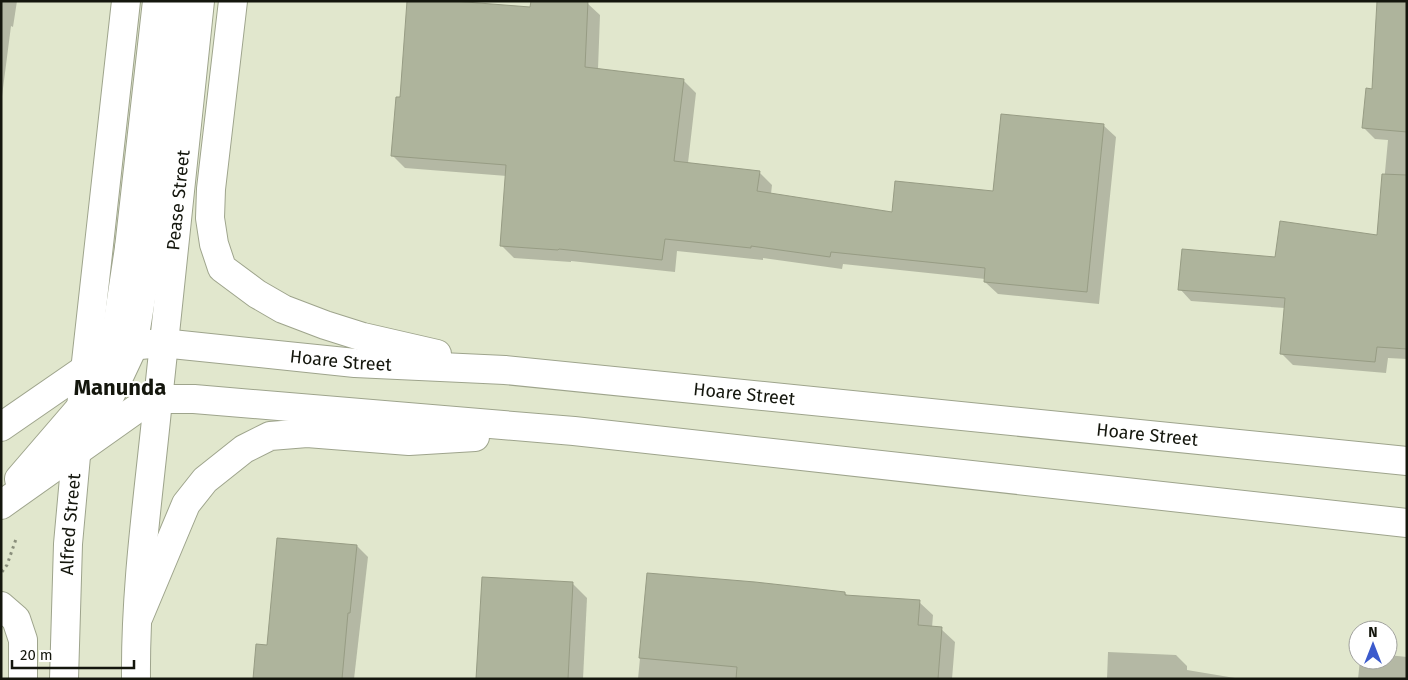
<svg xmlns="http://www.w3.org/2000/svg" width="1408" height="680" font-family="'Fira Sans',sans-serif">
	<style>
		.shadow { fill: #0003 }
		.building { fill: #aeb49c; stroke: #979c84 }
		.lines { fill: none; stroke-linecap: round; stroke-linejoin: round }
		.secondary-casing { stroke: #9ea48c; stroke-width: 30 }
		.primary-casing { stroke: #9ea48c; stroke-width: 30 }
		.path { stroke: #898e7b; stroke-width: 3; stroke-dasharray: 2.5 4; stroke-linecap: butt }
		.secondary { stroke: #fff; stroke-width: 28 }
		.primary { stroke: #fff; stroke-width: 28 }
		.labels { text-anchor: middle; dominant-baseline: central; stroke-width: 4; stroke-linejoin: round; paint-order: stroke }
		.street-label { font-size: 18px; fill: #14160d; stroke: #fff }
		.district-label { font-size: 22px; font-weight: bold; fill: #14160d; stroke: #fff }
	</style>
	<rect width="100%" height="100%" fill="#e1e7cd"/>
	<g class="shadow">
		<path d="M 1,1 L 17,1 L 13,27 L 11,26 L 1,104 Z"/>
		<path d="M 1407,1 L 1407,359 L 1388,358 L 1386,373 L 1293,365 L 1281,353 L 1285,308 L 1191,301 L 1180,289 L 1276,258 L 1379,236 L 1388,140 L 1375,139 L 1364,128 L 1374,90 Z"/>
		<path d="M 587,3 L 600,15 L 598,69 L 683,80 L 696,93 L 688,163 L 759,172 L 772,185 L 771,194 L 893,213 L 994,192 L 1103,125 L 1116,137 L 1099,304 L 998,294 L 985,282 L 985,279 L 843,264 L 842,269 L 763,258 L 763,260 L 677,251 L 675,272 L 571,261 L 571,262 L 514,258 L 501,245 L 507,176 L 405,168 L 392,155 L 401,98 L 532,8 Z"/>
		<path d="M 357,546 L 368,557 L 354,679 L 254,679 L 268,646 Z"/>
		<path d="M 648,575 L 845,593 L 849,597 L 919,602 L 933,615 L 932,628 L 941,629 L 955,642 L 952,679 L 638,679 Z"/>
		<path d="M 572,583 L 587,598 L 583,679 L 477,679 Z"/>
		<path d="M 1108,652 L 1176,655 L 1187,666 L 1187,670 L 1241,679 L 1107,679 Z"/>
		<path d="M 1388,655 L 1407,657 L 1407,679 L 1358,679 L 1360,660 L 1388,660 Z"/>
	</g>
	<g class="building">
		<path d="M 407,1 L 453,1 L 530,7 L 531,1 L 588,1 L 585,67 L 684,79 L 674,161 L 760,171 L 757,191 L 892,212 L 895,181 L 993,191 L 1001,114 L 1104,124 L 1087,292 L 984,282 L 985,268 L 831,252 L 830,257 L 751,246 L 751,248 L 665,239 L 662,260 L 559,249 L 558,250 L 500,246 L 506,165 L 391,156 L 396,97 L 400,97 Z"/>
		<path d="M 1377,1 L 1407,1 L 1407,132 L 1362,128 L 1366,88 L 1372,89 Z"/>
		<path d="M 1382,174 L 1407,175 L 1407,349 L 1377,347 L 1375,362 L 1280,354 L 1285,298 L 1178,290 L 1182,249 L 1275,257 L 1280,221 L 1377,235 Z"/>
		<path d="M 277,538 L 357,545 L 350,613 L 348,613 L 342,679 L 253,679 L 256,644 L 267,645 Z"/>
		<path d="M 647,573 L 755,582 L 845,592 L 845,595 L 920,600 L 918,625 L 942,627 L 938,679 L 736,679 L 737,667 L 639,658 Z"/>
		<path d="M 482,577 L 573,582 L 568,679 L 476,679 Z"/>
	</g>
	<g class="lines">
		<g class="secondary-casing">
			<g id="secondary">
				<path d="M 233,1 L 211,189 L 210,218 L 214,244 L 222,268 L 257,294 L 283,309 L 325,325 L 363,337 L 437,354"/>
				<path id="s1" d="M 1,427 L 85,369 L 110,356 L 140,345 L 162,343 L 355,363 L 505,370 L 1407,461"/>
				<path d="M 78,434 L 101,415 L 133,347 L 149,250"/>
				<path d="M 19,479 L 81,407 L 114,347 L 129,248"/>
				<path d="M 1,505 L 135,410 L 158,399 L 194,399 L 574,431 L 1407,523"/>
				<path d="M 1,606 L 16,619 L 23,640 L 23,679"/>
				<path d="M 139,616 L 186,504 L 205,480 L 244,449 L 270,436 L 307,433 L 409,441 L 475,437"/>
			</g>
		</g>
		<g class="primary-casing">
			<g id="primary">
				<path d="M 129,248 L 157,1"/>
				<path d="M 149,250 L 177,1"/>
				<path id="s2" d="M 64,679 L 68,544 L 78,434 L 126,1"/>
				<path id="s3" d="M 136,679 C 135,585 149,493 158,400 C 171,267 185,134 200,1"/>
			</g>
		</g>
		<path class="path" d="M 2,572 L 7,565 L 16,539"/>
		<use href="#secondary" class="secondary"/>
		<use href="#primary" class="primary"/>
	</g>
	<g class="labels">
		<g class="street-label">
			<text stroke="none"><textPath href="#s3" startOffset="481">Pease Street</textPath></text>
			<text stroke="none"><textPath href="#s1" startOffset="364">Hoare Street</textPath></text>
			<text stroke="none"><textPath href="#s1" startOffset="769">Hoare Street</textPath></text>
			<text stroke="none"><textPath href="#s1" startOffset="1174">Hoare Street</textPath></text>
			<text stroke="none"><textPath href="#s2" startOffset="155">Alfred Street</textPath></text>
		</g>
		<g class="district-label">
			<text x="120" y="387">Manunda</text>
		</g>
	</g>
	<rect width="1408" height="680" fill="none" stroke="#14160d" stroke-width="5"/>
	<g transform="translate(1373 645)"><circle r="24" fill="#ffffff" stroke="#a1a29e"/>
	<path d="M0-4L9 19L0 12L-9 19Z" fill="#3b5acc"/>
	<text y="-8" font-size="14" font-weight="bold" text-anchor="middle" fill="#14160d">N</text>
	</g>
	<path d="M12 660v8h122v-8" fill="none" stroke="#14160d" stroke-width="2.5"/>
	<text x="20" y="660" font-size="15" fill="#14160d" stroke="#ffffff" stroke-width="4" paint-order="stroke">20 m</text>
</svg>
